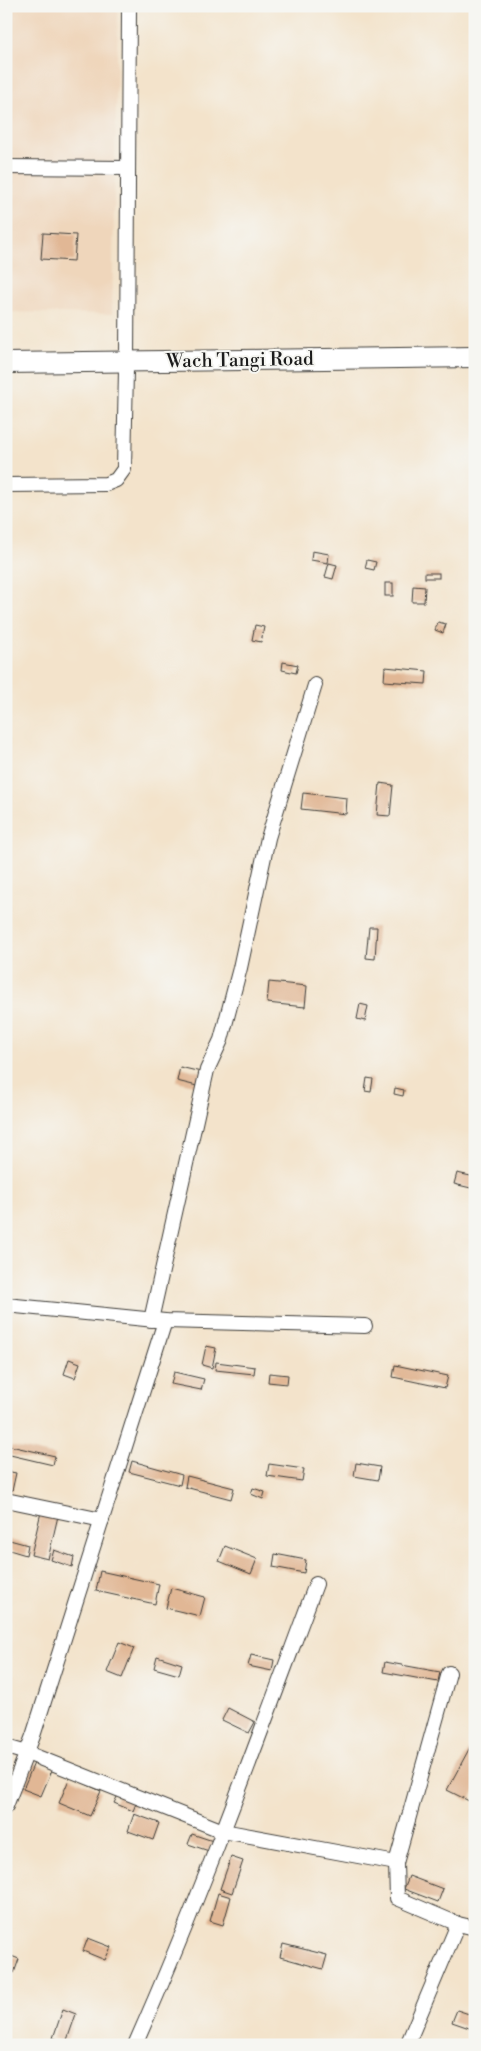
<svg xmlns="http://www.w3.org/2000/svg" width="481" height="2051" font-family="'Libre Bodoni',serif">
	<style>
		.built { fill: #efd6bb }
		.building { fill: #e1b795 }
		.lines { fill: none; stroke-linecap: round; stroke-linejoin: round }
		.minor-casing { stroke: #3c3a36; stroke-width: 16 }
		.secondary-casing { stroke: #3c3a36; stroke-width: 22 }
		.minor { stroke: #fff; stroke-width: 14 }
		.secondary { stroke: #fff; stroke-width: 20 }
		.labels { text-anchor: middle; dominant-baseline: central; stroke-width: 4; stroke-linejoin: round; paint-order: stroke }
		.street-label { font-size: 19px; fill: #1c1c1c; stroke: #f6f6f2 }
	</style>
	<rect width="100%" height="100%" fill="#f6f6f2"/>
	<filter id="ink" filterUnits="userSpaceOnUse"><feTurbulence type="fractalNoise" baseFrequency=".02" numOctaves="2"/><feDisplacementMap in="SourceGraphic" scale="10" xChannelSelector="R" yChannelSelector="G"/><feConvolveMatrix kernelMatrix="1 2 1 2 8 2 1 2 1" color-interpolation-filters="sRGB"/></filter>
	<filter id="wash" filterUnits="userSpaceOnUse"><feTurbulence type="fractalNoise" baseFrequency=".0096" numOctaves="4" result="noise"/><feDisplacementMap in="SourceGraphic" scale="20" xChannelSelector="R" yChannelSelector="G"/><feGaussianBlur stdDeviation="1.12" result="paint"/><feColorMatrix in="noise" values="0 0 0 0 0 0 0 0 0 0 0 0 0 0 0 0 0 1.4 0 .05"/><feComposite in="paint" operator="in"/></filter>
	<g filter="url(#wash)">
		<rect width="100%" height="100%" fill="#f3e3cb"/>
		<path class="built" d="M 6,6 L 118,6 L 112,314 L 6,312 Z"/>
		<g id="blocks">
			<g class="building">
				<path d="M 43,233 L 76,235 L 74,261 L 41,259 Z"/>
				<path d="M 312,551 L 329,554 L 328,563 L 311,560 Z"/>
				<path d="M 367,560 L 376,562 L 374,570 L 365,568 Z"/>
				<path d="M 329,563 L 337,565 L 333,579 L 325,577 Z"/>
				<rect x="425" y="573" width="14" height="5"/>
				<rect x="385" y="583" width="8" height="13"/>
				<path d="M 413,586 L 425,587 L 424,602 L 412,602 Z"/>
				<path d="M 438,622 L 446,624 L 443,633 L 435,630 Z"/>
				<path d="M 255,625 L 264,627 L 261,642 L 252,640 Z"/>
				<path d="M 283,662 L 298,665 L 296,673 L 282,670 Z"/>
				<path d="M 385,667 L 427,671 L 426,684 L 384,681 Z"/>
				<path d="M 380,783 L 393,785 L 390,816 L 377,815 Z"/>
				<path d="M 303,793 L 347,798 L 346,814 L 301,809 Z"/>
				<path d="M 369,927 L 377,927 L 375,959 L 366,958 Z"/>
				<path d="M 269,982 L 307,986 L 305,1007 L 267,1003 Z"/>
				<path d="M 360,1004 L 368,1006 L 365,1021 L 357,1019 Z"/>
				<path d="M 180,1067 L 201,1072 L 197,1086 L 177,1081 Z"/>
				<path d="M 367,1078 L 373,1079 L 371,1092 L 365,1091 Z"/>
				<path d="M 395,1088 L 404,1090 L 403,1096 L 394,1094 Z"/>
				<path d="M 457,1173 L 475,1177 L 475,1189 L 454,1184 Z"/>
				<path d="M 206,1346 L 216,1348 L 212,1368 L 202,1365 Z"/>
				<path d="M 69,1359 L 80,1363 L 75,1378 L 64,1374 Z"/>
				<path d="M 216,1362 L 255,1367 L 254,1374 L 215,1370 Z"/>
				<path d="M 395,1365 L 448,1376 L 445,1388 L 393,1377 Z"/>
				<path d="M 174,1372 L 204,1379 L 201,1390 L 171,1384 Z"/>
				<path d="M 269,1373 L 288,1375 L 287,1384 L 268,1382 Z"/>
				<path d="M 6,1445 L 55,1456 L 53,1465 L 6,1454 Z"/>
				<path d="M 132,1461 L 182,1475 L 180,1485 L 129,1472 Z"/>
				<path d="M 356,1463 L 380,1467 L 378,1480 L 354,1476 Z"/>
				<path d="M 269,1464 L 304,1469 L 302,1481 L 267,1476 Z"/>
				<path d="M 6,1471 L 16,1473 L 12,1491 L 6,1490 Z"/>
				<path d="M 187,1476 L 234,1488 L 231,1499 L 185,1487 Z"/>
				<path d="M 253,1488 L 265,1492 L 263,1499 L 251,1494 Z"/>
				<path d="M 41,1512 L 58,1516 L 48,1559 L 31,1555 Z"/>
				<path d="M 6,1539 L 28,1545 L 26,1555 L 6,1549 Z"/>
				<path d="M 225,1546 L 257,1559 L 251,1574 L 219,1561 Z"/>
				<path d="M 54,1550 L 74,1557 L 72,1567 L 51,1560 Z"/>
				<path d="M 275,1554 L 306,1560 L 304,1573 L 273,1567 Z"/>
				<path d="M 100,1571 L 159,1584 L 155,1604 L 96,1591 Z"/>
				<path d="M 171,1588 L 205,1597 L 200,1616 L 166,1608 Z"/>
				<path d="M 119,1642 L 134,1648 L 122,1678 L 107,1672 Z"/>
				<path d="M 251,1655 L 274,1660 L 272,1671 L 248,1666 Z"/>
				<path d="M 157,1656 L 182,1664 L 179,1675 L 154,1668 Z"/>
				<path d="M 385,1662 L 440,1672 L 438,1682 L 383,1672 Z"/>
				<path d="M 228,1708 L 255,1722 L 249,1733 L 222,1720 Z"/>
				<path d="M 475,1738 L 475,1790 L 469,1801 L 447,1790 Z"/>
				<path d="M 34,1763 L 52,1770 L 41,1796 L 23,1789 Z"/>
				<path d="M 70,1777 L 101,1791 L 90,1816 L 59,1803 Z"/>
				<path d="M 119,1793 L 137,1801 L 133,1811 L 114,1803 Z"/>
				<path d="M 134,1814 L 159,1823 L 153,1840 L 128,1831 Z"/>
				<path d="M 192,1834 L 213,1841 L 209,1851 L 188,1844 Z"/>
				<path d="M 231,1857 L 243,1861 L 232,1893 L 220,1889 Z"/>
				<path d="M 409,1876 L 443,1889 L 438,1902 L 404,1889 Z"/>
				<path d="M 218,1893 L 231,1897 L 223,1925 L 210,1921 Z"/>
				<path d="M 88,1938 L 111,1947 L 105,1960 L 83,1951 Z"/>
				<path d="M 283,1944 L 327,1955 L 323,1969 L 280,1957 Z"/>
				<path d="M 6,1954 L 19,1959 L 14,1973 L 6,1970 Z"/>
				<path d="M 63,2009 L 76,2014 L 66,2043 L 53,2038 Z"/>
				<path d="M 457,2010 L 475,2016 L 475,2030 L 452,2022 Z"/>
			</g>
		</g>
	</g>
	<g filter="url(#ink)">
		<use href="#blocks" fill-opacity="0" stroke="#3c3a36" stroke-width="1"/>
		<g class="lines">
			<g class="minor-casing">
				<g id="minor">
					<path d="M 6,167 L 128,168"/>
					<path d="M 127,361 L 129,6"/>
					<path d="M 6,485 L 106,484 L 116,480 L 124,469 L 126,370"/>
					<path d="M 6,1305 L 165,1321 L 365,1326"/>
					<path d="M 151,1320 L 207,1070 L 221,1040 L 240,968 L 268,838 L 315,685"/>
					<path d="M 6,1500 L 102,1520"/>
					<path d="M 449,1673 L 396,1863 L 397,1898 L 458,1924 L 475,1928"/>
					<path d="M 6,1747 L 27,1753 L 223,1831 L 396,1863"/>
					<path d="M 6,1806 L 33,1736 L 165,1321"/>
					<path d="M 135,2045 C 202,1894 258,1739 316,1584"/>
					<path d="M 407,2045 L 458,1924"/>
				</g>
			</g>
			<g class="secondary-casing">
				<path id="secondary" d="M 6,363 L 475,357"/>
			</g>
			<use href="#minor" class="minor"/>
			<use href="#secondary" class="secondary"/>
		</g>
	</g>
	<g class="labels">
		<g class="street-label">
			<text transform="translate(240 360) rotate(-1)">Wach Tangi Road</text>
		</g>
	</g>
	<rect width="481" height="2051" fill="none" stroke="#f6f6f2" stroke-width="25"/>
</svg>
